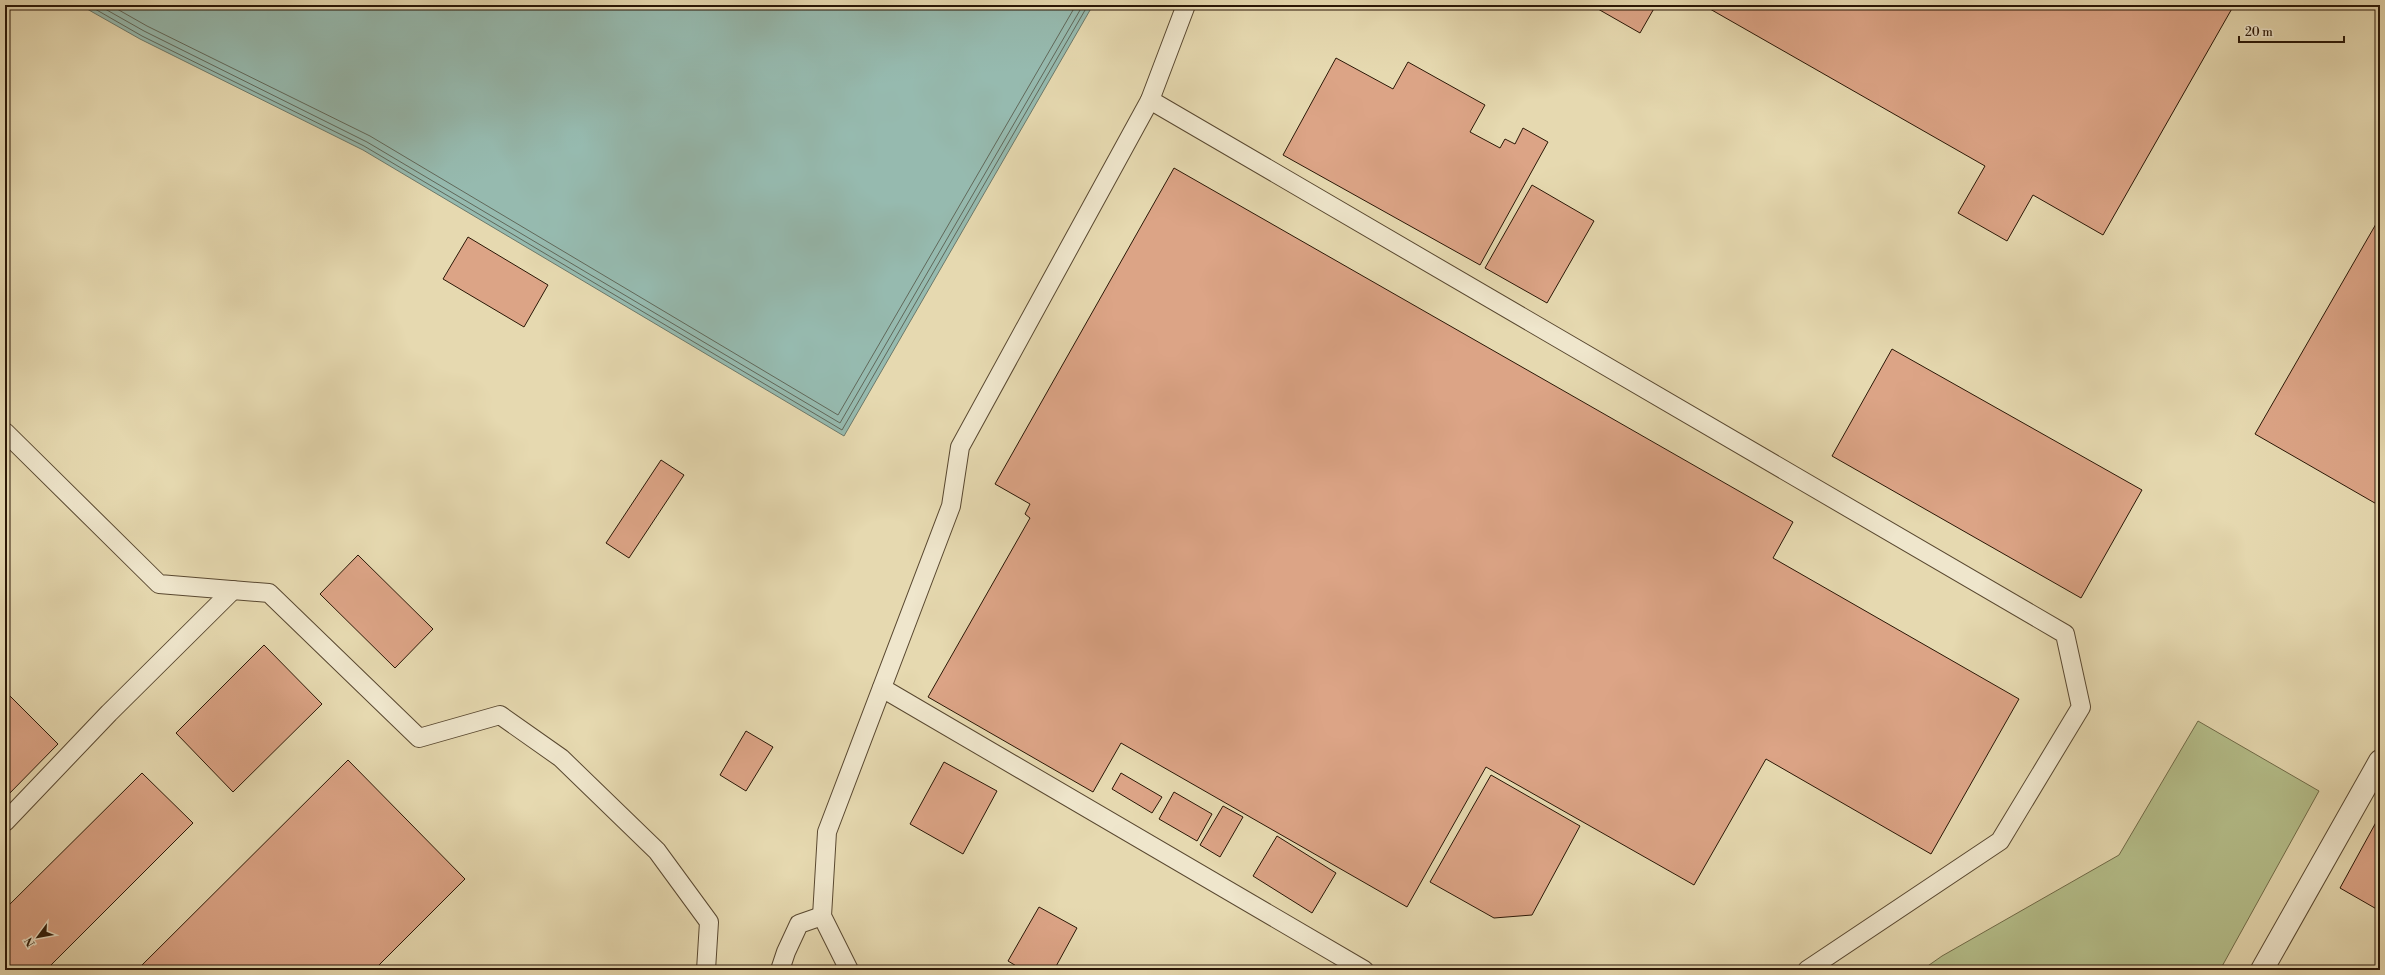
<svg xmlns="http://www.w3.org/2000/svg" width="2385" height="975" font-family="'Libre Bodoni',serif">
	<style>
		.green { fill: #b5bf8b; stroke: #706b48 }
		.water { fill: #96baaf; stroke: #6b796b }
		.lines { fill: none; stroke-linecap: round; stroke-linejoin: round }
		.shore { stroke: #60685a; stroke-width: 1 }
		.building { fill: #dca486; stroke: #2a1706 }
		.lane-casing { stroke: #594830; stroke-width: 20 }
		.street-casing { stroke: #594830; stroke-width: 24 }
		.lane { stroke: #efe6cc; stroke-width: 18 }
		.street { stroke: #efe6cc; stroke-width: 22 }
	</style>
	<rect width="100%" height="100%" fill="#e6d9b0"/>
	<filter id="stains"><feTurbulence type="fractalNoise" baseFrequency=".005" numOctaves="4"/><feColorMatrix values="0 0 0 0 .2 0 0 0 0 .09 0 0 0 0 .02 0 0 0 .5 -.17"/></filter>
	<radialGradient id="worn" r=".72"><stop offset=".6" stop-color="#630" stop-opacity="0"/><stop offset="1" stop-color="#630" stop-opacity=".3"/></radialGradient>
	<path class="green" d="M 2198,721 L 2319,791 L 2220,970 L 1922,970 L 1942,956 L 2119,855 Z"/>
	<path class="water" d="M 80,5 L 1093,5 L 844,436 L 363,150 L 140,39 Z"/>
	<g class="lines">
		<g class="shore">
			<path d="M 88,5 L 142,36 L 364,146 L 842,430 L 1088,5"/>
			<path d="M 98,5 L 144,31 L 367,142 L 840,423 L 1083,5"/>
			<path d="M 110,5 L 147,26 L 370,136 L 838,415 L 1076,5"/>
		</g>
	</g>
	<g class="building">
		<path d="M 1591,5 L 1656,5 L 1640,33 Z"/>
		<path d="M 1703,5 L 2234,5 L 2103,235 L 2033,195 L 2007,241 L 1958,213 L 1985,166 Z"/>
		<path d="M 1336,58 L 1393,89 L 1408,62 L 1485,105 L 1470,132 L 1500,148 L 1505,139 L 1515,144 L 1523,128 L 1548,142 L 1480,265 L 1283,155 Z"/>
		<path d="M 1174,168 L 1793,522 L 1773,558 L 2019,699 L 1931,854 L 1766,759 L 1694,885 L 1486,767 L 1407,907 L 1121,743 L 1093,792 L 928,697 L 1030,518 L 1025,514 L 1030,504 L 995,484 Z"/>
		<path d="M 1532,185 L 1594,221 L 1547,303 L 1485,268 Z"/>
		<path d="M 2380,217 L 2380,506 L 2255,434 Z"/>
		<path d="M 468,237 L 548,285 L 524,327 L 443,279 Z"/>
		<path d="M 1892,349 L 2142,490 L 2081,598 L 1832,456 Z"/>
		<path d="M 661,460 L 684,475 L 629,558 L 606,543 Z"/>
		<path d="M 358,555 L 433,629 L 395,668 L 320,594 Z"/>
		<path d="M 264,645 L 322,704 L 233,792 L 176,733 Z"/>
		<path d="M 5,691 L 58,744 L 5,798 Z"/>
		<path d="M 746,731 L 773,747 L 746,791 L 720,775 Z"/>
		<path d="M 348,760 L 465,879 L 374,970 L 137,970 Z"/>
		<path d="M 944,762 L 997,791 L 963,854 L 910,824 Z"/>
		<path d="M 142,773 L 193,823 L 46,970 L 5,970 L 5,909 Z"/>
		<path d="M 1121,773 L 1162,797 L 1152,813 L 1112,789 Z"/>
		<path d="M 1491,775 L 1580,826 L 1532,915 L 1494,918 L 1430,882 Z"/>
		<path d="M 1174,792 L 1212,814 L 1197,841 L 1159,819 Z"/>
		<path d="M 1223,806 L 1243,817 L 1220,857 L 1200,845 Z"/>
		<path d="M 2380,815 L 2380,911 L 2340,888 Z"/>
		<path d="M 1277,836 L 1336,873 L 1312,913 L 1253,876 Z"/>
		<path d="M 1039,907 L 1077,928 L 1054,970 L 1023,970 L 1008,961 Z"/>
	</g>
	<g class="lines">
		<g class="lane-casing">
			<g id="lane">
				<path d="M 1150,100 L 2065,634 L 2081,707 L 2000,841 L 1807,970"/>
				<path d="M 5,432 L 159,584 L 269,593 L 419,738 L 500,715 L 561,758 L 657,851 L 709,922 L 706,970"/>
				<path d="M 882,688 L 1364,970"/>
				<path d="M 5,822 L 109,713 L 233,590"/>
				<path d="M 780,970 L 786,952 L 799,924 L 822,916"/>
				<path d="M 849,970 L 822,916 L 827,832 L 951,506 L 960,447 L 1150,100 L 1186,5"/>
			</g>
		</g>
		<g class="street-casing">
			<path id="street" d="M 2262,970 L 2380,761"/>
		</g>
		<use href="#lane" class="lane"/>
		<use href="#street" class="street"/>
	</g>
	<rect width="2385" height="975" fill="none" stroke="#e6d9b0" stroke-width="20"/>
	<rect x="6" y="6" width="2373" height="963" fill="none" stroke="#2a1706" stroke-width="2"/>
	<rect x="10" y="10" width="2365" height="955" fill="none" stroke="#2a1706"/>
	<g transform="translate(38 937) rotate(238)" stroke="#efe6cc" stroke-width="3" paint-order="stroke">
	<path d="M0-3L7 15L0 10L-7 15Z" fill="#2a1706"/>
	<text y="-6" font-size="11" font-weight="bold" text-anchor="middle" fill="#2a1706">N</text>
	</g>
	<path d="M2239 36v6h105v-6" fill="none" stroke="#2a1706" stroke-width="2"/>
	<text x="2245" y="36" font-size="12" fill="#2a1706" stroke="#efe6cc" stroke-width="3" paint-order="stroke">20 m</text>
	<rect width="100%" height="100%" filter="url(#stains)"/>
	<rect width="100%" height="100%" fill="url(#worn)"/>
</svg>
